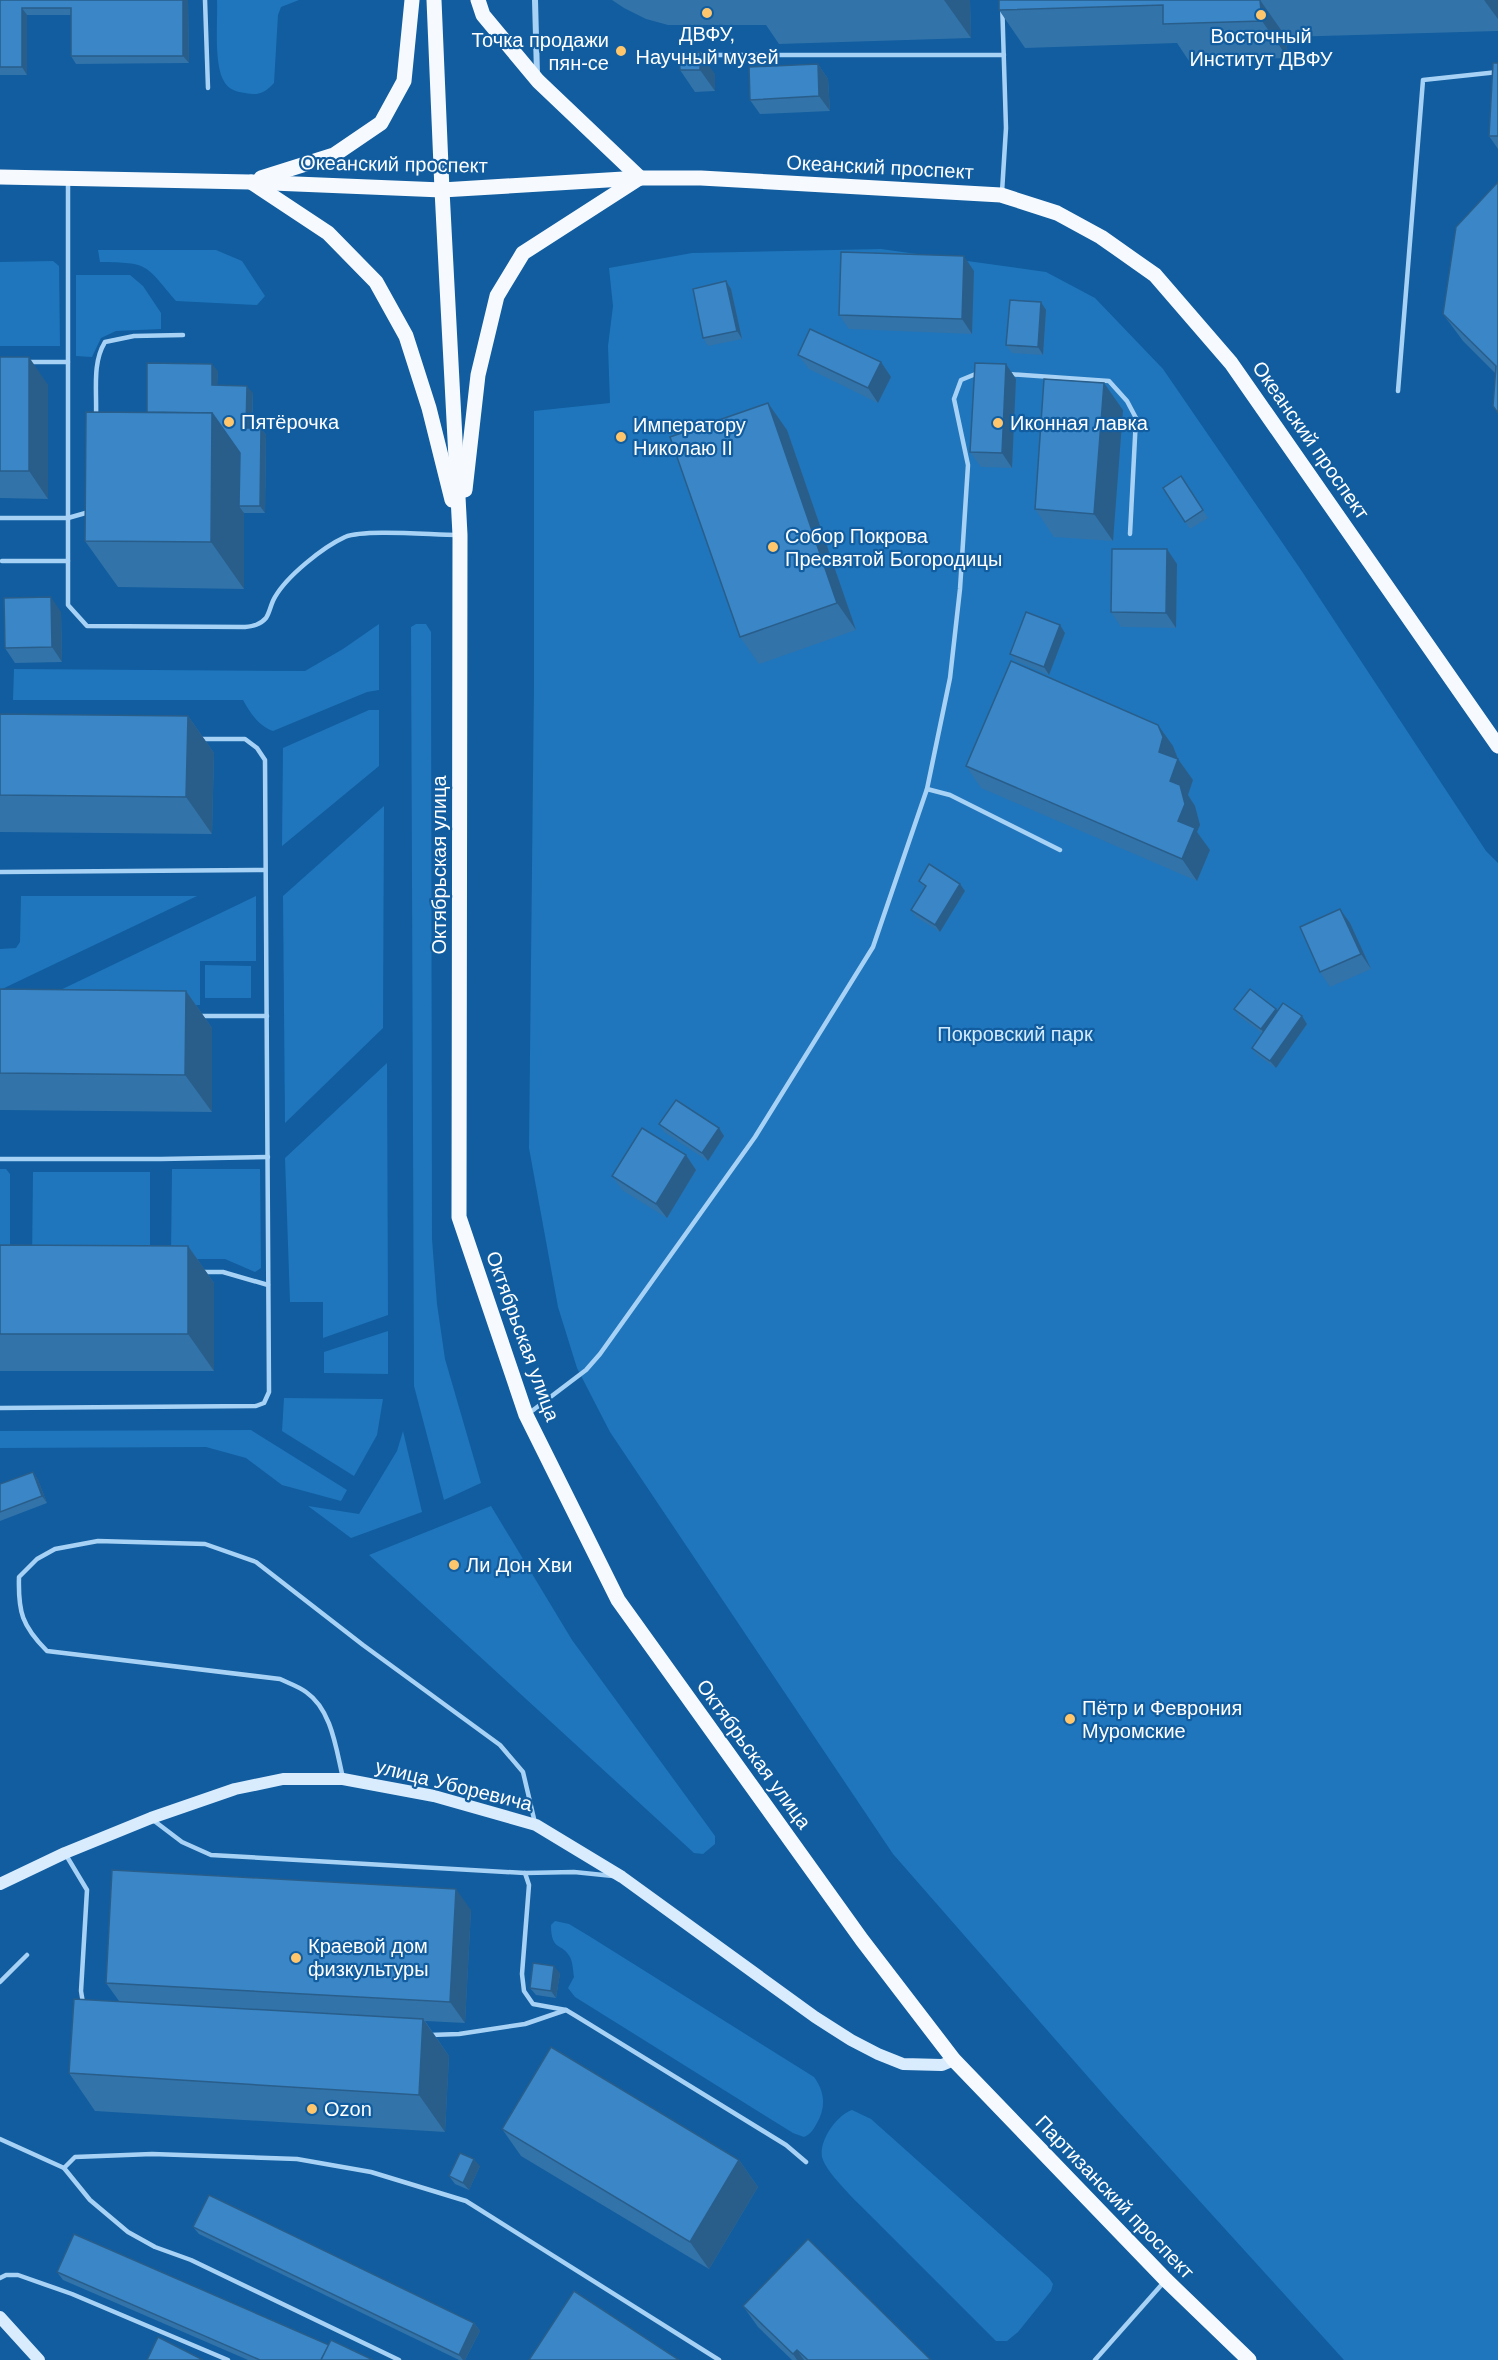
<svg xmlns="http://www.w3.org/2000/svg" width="1498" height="2360" font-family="Arial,sans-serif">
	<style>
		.green { fill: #1f76bc }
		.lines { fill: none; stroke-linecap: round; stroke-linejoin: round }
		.lane { stroke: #a8d2f5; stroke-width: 4.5 }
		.street { stroke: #a8d2f5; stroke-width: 6 }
		.secondary { stroke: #d8ecfe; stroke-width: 12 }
		.primary { stroke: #f6faff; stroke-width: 15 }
		.wall { fill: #3273aa }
		.shaded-wall { fill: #295e8b }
		.building { fill: #3a86c6; stroke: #295e8b; stroke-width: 1.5 }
		.poi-dot { fill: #ffc66c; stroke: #115d9f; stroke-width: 2 }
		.labels { text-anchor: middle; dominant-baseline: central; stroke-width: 4.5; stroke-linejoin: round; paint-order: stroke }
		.poi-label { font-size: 20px; fill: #fff; stroke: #115d9f; text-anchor: start }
		.street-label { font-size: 20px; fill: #fff; stroke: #115d9f }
		.park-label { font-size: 20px; fill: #d1eafe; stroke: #115d9f }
	</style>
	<rect width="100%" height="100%" fill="#115d9f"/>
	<g class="green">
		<path d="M 217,0 L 299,0 L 281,7 L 278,15 L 274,83 C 265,93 258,96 245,93 C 237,92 230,90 225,83 C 213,66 218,21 217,0 Z"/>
		<path d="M 881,249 L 1046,272 L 1095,298 L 1163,369 L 1301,570 L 1486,851 L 1498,863 L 1498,2360 L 1344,2360 L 1117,2110 L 893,1854 L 610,1432 L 577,1368 L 558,1307 L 529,1148 L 534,683 L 534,411 L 610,403 L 608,346 L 613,306 L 609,268 L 692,253 Z"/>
		<path d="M 98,250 L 216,250 L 242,261 L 265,296 L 257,305 L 176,301 C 144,263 149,263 100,262 Z"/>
		<path d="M 53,261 L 59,266 L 60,346 L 0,346 L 0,262 Z"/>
		<path d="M 76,275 L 130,275 L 143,286 L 161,313 L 161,329 L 116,331 L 101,338 L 92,357 L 76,356 Z"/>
		<path d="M 379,624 L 379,690 L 367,692 L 273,731 C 259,726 250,713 243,700 L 13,700 L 14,669 L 305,671 L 343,649 Z"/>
		<path d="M 416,624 L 426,624 L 431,632 L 432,1239 L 437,1304 L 445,1359 L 481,1483 L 444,1500 L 414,1386 L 411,627 Z"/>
		<path d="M 369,710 L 379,710 L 379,766 L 282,846 L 283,748 Z"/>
		<path d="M 384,806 L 383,1028 L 285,1123 L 283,896 Z"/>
		<path d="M 21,896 L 197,896 L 0,990 L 0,949 L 16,948 L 20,942 Z"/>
		<path d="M 256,896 L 256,961 L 200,961 L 200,1005 L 23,1008 Z"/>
		<path d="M 205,965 L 251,966 L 251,998 L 205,998 Z"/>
		<path d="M 387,1063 L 388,1315 L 323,1338 L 323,1302 L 290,1302 L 285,1158 Z"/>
		<path d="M 0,1169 L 6,1169 L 10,1174 L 10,1255 L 0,1260 Z"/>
		<path d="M 172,1169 L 260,1169 L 261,1268 L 255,1272 L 225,1259 L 174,1259 L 171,1253 Z"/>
		<path d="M 33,1172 L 150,1172 L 150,1261 L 32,1261 Z"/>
		<path d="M 388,1331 L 388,1374 L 324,1373 L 324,1352 Z"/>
		<path d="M 284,1398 L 383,1399 L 377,1435 L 354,1476 L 282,1431 Z"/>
		<path d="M 251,1430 L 347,1490 L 341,1501 L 282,1485 L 246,1458 L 206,1447 L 0,1448 L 0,1431 Z"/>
		<path d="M 403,1431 L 422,1512 L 351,1538 L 308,1506 L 359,1514 L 397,1451 Z"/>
		<path d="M 491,1506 L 572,1640 L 715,1836 L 715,1844 L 703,1854 L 694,1853 L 369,1555 Z"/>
		<path d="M 555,1921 L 569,1924 L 589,1936 L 814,2077 C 825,2092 826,2107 817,2123 C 813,2130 811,2134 804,2137 L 793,2133 L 575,1997 L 568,1988 L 574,1977 C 573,1971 573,1963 570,1957 C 562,1942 551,1952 551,1925 Z"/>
		<path d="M 852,2110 L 871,2119 L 1049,2278 L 1053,2284 L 1051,2291 L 1018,2332 L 1007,2341 L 996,2341 C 959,2304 922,2267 885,2230 C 871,2215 826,2175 822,2157 C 819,2140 837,2115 852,2110 Z"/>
	</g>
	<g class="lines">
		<g class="lane">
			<path d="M 205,0 L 208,88"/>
			<path d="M 669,55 L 684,55"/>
			<path d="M 698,55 L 1004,55"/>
			<path d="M 68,181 L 68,605 L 87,626 L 245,627 C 253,626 260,625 266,618 C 270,612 271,603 275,597 C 287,576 323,547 345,537 C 366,529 431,535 457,535"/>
			<path d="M 1002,192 L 1006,128 L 1002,0"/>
			<path d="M 29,362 L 68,362"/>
			<path d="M 1008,374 L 1109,381 L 1127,401 L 1136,418 L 1130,534"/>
			<path d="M 1398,391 L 1423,80 L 1498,72"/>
			<path d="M 96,416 C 97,391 92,363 105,342 L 134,336 L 183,335"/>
			<path d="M 0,518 L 68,518 L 89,512"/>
			<path d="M 2,561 L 68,561"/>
			<path d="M 927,789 L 950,795 L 1060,850"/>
			<path d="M 0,872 L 265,870"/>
			<path d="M 201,1016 L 267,1016"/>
			<path d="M 0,1159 L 161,1159 L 268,1157"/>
			<path d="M 201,1272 L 223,1272 L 268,1285"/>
			<path d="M 0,1408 L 256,1406 L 264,1403 L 269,1392 L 265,760 L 257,748 L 245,739 L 198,739"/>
			<path d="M 528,1414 L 586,1370 L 600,1354 L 755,1137 L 873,947 L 927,789 L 950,678 L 960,589 L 968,465 L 954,399 L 961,380 L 978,373"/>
			<path d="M 343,1778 C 336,1749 332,1710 306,1692 C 298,1686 288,1683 280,1679 L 47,1651 C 22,1626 18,1612 19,1577 L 37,1559 L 55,1549 L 98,1541 L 205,1544 L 256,1562 L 363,1645 L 500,1745 L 523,1772 L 535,1823"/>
			<path d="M 153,1820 L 182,1842 L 211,1855 L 525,1873 L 574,1872 L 613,1876"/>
			<path d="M 66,1855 L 87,1890 L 81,1991 L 83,2003"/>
			<path d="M 525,1873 L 529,1885 L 522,1974 L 524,1991 L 533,2004 L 566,2010 L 576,2016 L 786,2145 L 806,2162"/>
			<path d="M 0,1982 L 27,1955"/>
			<path d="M 430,2035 L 459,2034 L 525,2024 L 566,2010"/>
			<path d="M 0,2139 L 64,2168 L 90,2200 L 128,2232 L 155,2247 L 191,2260 L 399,2360"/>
			<path d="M 64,2168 L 75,2157 L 152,2154 L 297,2159 L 371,2172 L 466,2201 L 719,2360"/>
			<path d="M 0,2278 L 6,2275 L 18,2275 L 72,2294 L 228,2360"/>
			<path d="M 1095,2360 L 1164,2282"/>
		</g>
		<path class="street" d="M 535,0 L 537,74"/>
		<g class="secondary">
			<path d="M 0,1884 L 65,1853 L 151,1818 L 235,1789 L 283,1779 L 343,1779 L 434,1796 L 536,1825 L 622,1877 L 815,2017 L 851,2040 L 878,2054 L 903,2064 L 942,2065 L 954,2060"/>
			<path d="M 0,2317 L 39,2360"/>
		</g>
		<g class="primary">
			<path d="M 434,0 L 442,190 L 460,535 L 459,1217 L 526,1415 L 618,1600 L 862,1940 L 954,2060 L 1166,2280 L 1249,2360"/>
			<path d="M 478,0 L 483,15 L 538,81 L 640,178"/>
			<path d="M 0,177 L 250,182 L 442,190 L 640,178 L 701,178 L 1001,195 L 1057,213 L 1101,237 L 1155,275 L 1231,363 L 1498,746"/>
			<path d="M 261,178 L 334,155 L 381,123 L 404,81 L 412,0"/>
			<path d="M 251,182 L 328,233 L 376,282 L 406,336 L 429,408 L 452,500"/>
			<path d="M 465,490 L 478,375 L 497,296 L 523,253 L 638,179"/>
		</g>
	</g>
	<g class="wall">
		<path d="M 0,0 L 188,0 L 189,63 L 76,64 L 71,56 L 71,15 L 27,15 L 27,75 L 0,75 Z"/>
		<path d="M 612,0 L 970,0 L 971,38 L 779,44 L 766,25 L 668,25 L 646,19 L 624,8 Z"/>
		<path d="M 999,0 L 1498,0 L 1498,31 L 1286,37 L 1288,58 L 1189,61 L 1177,43 L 1025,48 L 999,10 Z"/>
		<path d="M 679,53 L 715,74 L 715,91 L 695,92 L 680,70 Z"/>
		<path d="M 1498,63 L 1498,149 L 1489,136 Z"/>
		<path d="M 818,64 L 828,79 L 830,111 L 760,114 L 750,100 Z"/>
		<path d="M 1498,182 L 1495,373 L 1463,341 L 1443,314 Z"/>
		<path d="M 974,271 L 972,334 L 849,329 L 839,315 Z"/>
		<path d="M 726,281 L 731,289 L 742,339 L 708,346 L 703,338 Z"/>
		<path d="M 1046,310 L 1043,355 L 1012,353 L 1006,345 Z"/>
		<path d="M 798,355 L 881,362 L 891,377 L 878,403 L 809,369 Z"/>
		<path d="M 0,357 L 48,385 L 48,499 L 0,498 Z"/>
		<path d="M 1006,364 L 1016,379 L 1012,468 L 981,467 L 970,452 Z"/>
		<path d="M 218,371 L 217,385 L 253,393 L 252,428 L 261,428 L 266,435 L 265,513 L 244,513 L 244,589 L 118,587 L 85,541 L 147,412 Z"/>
		<path d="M 1123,410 L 1113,541 L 1054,537 L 1035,509 Z"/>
		<path d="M 787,430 L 856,630 L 759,664 L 740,637 Z"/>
		<path d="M 1181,476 L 1208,518 L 1190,529 L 1163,488 Z"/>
		<path d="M 1177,564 L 1176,628 L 1121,627 L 1111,612 Z"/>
		<path d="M 61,612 L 62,662 L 15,663 L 5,648 Z"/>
		<path d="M 1065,633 L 1049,675 L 1016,661 L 1010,654 Z"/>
		<path d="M 0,714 L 188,716 L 214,753 L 212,834 L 0,832 Z"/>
		<path d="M 1173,746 L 1178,759 L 1193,780 L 1188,795 L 1195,806 L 1200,825 L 1197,832 L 1210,850 L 1197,881 L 981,788 L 966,766 Z"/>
		<path d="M 919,881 L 960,884 L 965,891 L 940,932 L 916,917 L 911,910 L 925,889 Z"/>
		<path d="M 1340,909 L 1350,923 L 1371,969 L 1330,987 L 1320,972 Z"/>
		<path d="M 0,989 L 186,991 L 212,1028 L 212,1112 L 0,1110 Z"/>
		<path d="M 1234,1009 L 1276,1009 L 1278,1011 L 1307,1024 L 1276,1068 L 1257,1055 L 1252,1048 L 1262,1033 L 1239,1016 Z"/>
		<path d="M 659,1124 L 719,1128 L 724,1136 L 708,1161 L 664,1132 Z"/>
		<path d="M 686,1155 L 696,1170 L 667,1218 L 622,1190 L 612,1176 Z"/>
		<path d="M 0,1245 L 188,1246 L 214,1283 L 214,1371 L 0,1371 Z"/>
		<path d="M 33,1472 L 38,1480 L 47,1503 L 0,1521 L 0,1484 Z"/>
		<path d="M 471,1910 L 465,2023 L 425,2021 L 449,2056 L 445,2132 L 95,2111 L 69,2073 L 119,2001 L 106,1983 Z"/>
		<path d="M 560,1973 L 556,1998 L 536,1995 L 530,1988 Z"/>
		<path d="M 502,2129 L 739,2160 L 758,2187 L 709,2269 L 521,2156 Z"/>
		<path d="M 480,2166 L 469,2190 L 455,2184 L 449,2176 Z"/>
		<path d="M 193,2227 L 474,2323 L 480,2331 L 465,2360 L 459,2360 L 199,2234 Z"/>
		<path d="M 57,2272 L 329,2345 L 373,2360 L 248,2360 L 63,2280 Z"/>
		<path d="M 743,2306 L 931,2360 L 792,2360 L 758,2327 Z"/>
	</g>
	<g class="shaded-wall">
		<path d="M 183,0 L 188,0 L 189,63 L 183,56 Z"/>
		<path d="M 944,0 L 970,0 L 971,38 Z"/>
		<path d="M 1260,0 L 1286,37 L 1288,58 L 1262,21 Z"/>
		<path d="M 1484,0 L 1498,0 L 1498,19 Z"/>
		<path d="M 22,8 L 27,15 L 27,75 L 22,67 Z"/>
		<path d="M 700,52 L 715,74 L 715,91 L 700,70 Z"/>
		<path d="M 818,64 L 828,79 L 830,111 L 819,96 Z"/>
		<path d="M 964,256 L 974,271 L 972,334 L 962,319 Z"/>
		<path d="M 726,281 L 731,289 L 742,339 L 737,331 Z"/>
		<path d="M 1041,302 L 1046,310 L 1043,355 L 1038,347 Z"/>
		<path d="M 29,357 L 48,385 L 48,499 L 29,471 Z"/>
		<path d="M 881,362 L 891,377 L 878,403 L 868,388 Z"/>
		<path d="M 212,364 L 218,371 L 217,393 L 212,385 Z"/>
		<path d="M 1006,364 L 1016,379 L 1012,468 L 1002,453 Z"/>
		<path d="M 1104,383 L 1123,410 L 1113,541 L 1094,514 Z"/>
		<path d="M 247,386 L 253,393 L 251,435 L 246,428 Z"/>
		<path d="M 768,403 L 787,430 L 856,630 L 837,603 Z"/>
		<path d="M 212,413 L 245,460 L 239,506 L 244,513 L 244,589 L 211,542 Z"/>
		<path d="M 261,428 L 266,435 L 265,513 L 260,506 Z"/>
		<path d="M 1167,549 L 1177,564 L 1176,628 L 1166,613 Z"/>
		<path d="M 51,597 L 61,612 L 62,662 L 52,647 Z"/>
		<path d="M 1060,625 L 1065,633 L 1049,675 L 1044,667 Z"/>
		<path d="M 188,716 L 214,753 L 212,834 L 186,797 Z"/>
		<path d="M 1158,725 L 1173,746 L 1178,759 L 1193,780 L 1188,795 L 1195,806 L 1200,825 L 1197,832 L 1210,850 L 1197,881 L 1182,859 L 1178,821 L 1170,781 L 1159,752 Z"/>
		<path d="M 960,884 L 965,891 L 940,932 L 935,925 Z"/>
		<path d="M 1340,909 L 1350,923 L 1371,969 L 1361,954 Z"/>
		<path d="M 186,991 L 212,1028 L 212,1112 L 185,1075 Z"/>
		<path d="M 1276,1009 L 1281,1017 L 1267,1037 L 1261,1029 Z"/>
		<path d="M 1302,1016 L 1307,1024 L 1276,1068 L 1270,1061 Z"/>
		<path d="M 719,1128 L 724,1136 L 708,1161 L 702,1153 Z"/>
		<path d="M 686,1155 L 696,1170 L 667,1218 L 656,1204 Z"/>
		<path d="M 188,1246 L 214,1283 L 214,1371 L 188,1334 Z"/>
		<path d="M 33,1472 L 38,1480 L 47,1503 L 42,1496 Z"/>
		<path d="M 456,1889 L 471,1910 L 465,2023 L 450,2002 Z"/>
		<path d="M 554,1966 L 560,1973 L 556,1998 L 551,1991 Z"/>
		<path d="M 423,2019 L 449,2056 L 445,2132 L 419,2095 Z"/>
		<path d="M 474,2159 L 480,2166 L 469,2190 L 463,2183 Z"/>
		<path d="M 739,2160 L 758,2187 L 709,2269 L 690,2242 Z"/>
		<path d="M 474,2323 L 480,2331 L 465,2360 L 463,2360 L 459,2355 Z"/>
		<path d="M 797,2350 L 804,2360 L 797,2360 L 793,2354 Z"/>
	</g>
	<g class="building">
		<path d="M 0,0 L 183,0 L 183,56 L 71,56 L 71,8 L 22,8 L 22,67 L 0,67 Z"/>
		<path d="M 999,0 L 1260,0 L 1262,21 L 1163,24 L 1163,5 L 999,10 Z"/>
		<path d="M 700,52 L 700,70 L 680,70 L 679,53 Z"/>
		<path d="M 1493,63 L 1498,63 L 1498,136 L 1489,136 Z"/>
		<path d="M 818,64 L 819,96 L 750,100 L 749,67 Z"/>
		<path d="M 1498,182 L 1498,413 L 1493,406 L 1496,366 L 1443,314 L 1456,227 Z"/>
		<path d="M 841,252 L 964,256 L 962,319 L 839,315 Z"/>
		<path d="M 726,281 L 737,331 L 703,338 L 693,289 Z"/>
		<path d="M 1010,300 L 1041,302 L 1038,347 L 1006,345 Z"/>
		<path d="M 810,329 L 881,362 L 868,388 L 798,355 Z"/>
		<rect x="0" y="357" width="29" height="114"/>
		<path d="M 147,363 L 212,364 L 212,385 L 247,386 L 246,428 L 261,428 L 260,506 L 239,506 L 240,453 L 212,413 L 147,412 Z"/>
		<path d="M 975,363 L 1006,364 L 1002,453 L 970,452 Z"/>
		<path d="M 1044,379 L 1104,383 L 1094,514 L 1035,509 Z"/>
		<path d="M 768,403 L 837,603 L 740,637 L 670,437 Z"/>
		<path d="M 86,412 L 212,413 L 211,542 L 85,541 Z"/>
		<path d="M 1181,476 L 1203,510 L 1185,522 L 1163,488 Z"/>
		<path d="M 1112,549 L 1167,549 L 1166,613 L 1111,612 Z"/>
		<path d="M 51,597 L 52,647 L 5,648 L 4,598 Z"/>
		<path d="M 1026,612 L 1060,625 L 1044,667 L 1010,654 Z"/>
		<path d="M 1011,661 L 1158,725 L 1163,737 L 1159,752 L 1178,759 L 1170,781 L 1180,785 L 1185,804 L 1178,821 L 1195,828 L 1182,859 L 966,766 Z"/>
		<path d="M 0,714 L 188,716 L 186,797 L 0,795 Z"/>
		<path d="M 929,864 L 960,884 L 935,925 L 911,910 L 926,886 L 919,881 Z"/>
		<path d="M 1340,909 L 1361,954 L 1320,972 L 1300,927 Z"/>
		<path d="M 0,989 L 186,991 L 185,1075 L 0,1073 Z"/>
		<path d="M 1250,989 L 1276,1009 L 1261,1029 L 1234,1009 Z"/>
		<path d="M 1283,1003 L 1302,1016 L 1270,1061 L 1252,1048 Z"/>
		<path d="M 676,1100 L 719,1128 L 702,1153 L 659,1124 Z"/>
		<path d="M 642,1128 L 686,1155 L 656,1204 L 612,1176 Z"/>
		<path d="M 0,1245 L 188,1246 L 188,1334 L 0,1334 Z"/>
		<path d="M 33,1472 L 42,1496 L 0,1512 L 0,1484 Z"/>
		<path d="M 112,1870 L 456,1889 L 450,2002 L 106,1983 Z"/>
		<path d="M 533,1963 L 554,1966 L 551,1991 L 530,1988 Z"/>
		<path d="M 74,1999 L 423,2019 L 419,2095 L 69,2073 Z"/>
		<path d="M 551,2047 L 739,2160 L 690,2242 L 502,2129 Z"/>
		<path d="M 460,2153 L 474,2159 L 463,2183 L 449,2176 Z"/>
		<path d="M 209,2195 L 474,2323 L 459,2355 L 193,2227 Z"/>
		<path d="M 74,2234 L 329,2345 L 321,2360 L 260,2360 L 57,2272 Z"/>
		<path d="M 808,2239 L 931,2360 L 808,2360 L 797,2350 L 793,2354 L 743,2306 Z"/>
		<path d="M 574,2291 L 679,2360 L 529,2360 Z"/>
		<path d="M 158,2337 L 203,2360 L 147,2360 Z"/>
		<path d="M 331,2340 L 373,2360 L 321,2360 Z"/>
	</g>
	<g class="poi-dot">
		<circle cx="707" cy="13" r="6"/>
		<circle cx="1261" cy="15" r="6"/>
		<circle cx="621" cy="51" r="6"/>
		<circle cx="229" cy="422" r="6"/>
		<circle cx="998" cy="423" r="6"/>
		<circle cx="621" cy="437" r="6"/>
		<circle cx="773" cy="547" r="6"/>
		<circle cx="454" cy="1565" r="6"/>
		<circle cx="1070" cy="1719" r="6"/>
		<circle cx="296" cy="1958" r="6"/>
		<circle cx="312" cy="2109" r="6"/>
	</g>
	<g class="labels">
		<g class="poi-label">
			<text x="707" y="34" text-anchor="middle">ДВФУ,<tspan x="707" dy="23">Научный музей</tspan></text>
			<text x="1261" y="36" text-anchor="middle">Восточный<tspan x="1261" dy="23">Институт ДВФУ</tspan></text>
			<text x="609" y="40" text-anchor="end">Точка продажи<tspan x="609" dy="23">пян-се</tspan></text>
			<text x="241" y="422">Пятёрочка</text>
			<text x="1010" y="423">Иконная лавка</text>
			<text x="633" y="425">Императору<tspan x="633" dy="23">Николаю II</tspan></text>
			<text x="785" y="536">Собор Покрова<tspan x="785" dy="23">Пресвятой Богородицы</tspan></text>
			<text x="466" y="1565">Ли Дон Хви</text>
			<text x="1082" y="1708">Пётр и Феврония<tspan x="1082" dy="23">Муромские</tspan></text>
			<text x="308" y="1946">Краевой дом<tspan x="308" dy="23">физкультуры</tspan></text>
			<text x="324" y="2109">Ozon</text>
		</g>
		<g class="street-label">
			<text transform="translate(394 164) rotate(1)">Океанский проспект</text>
			<text transform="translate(880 167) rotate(3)">Океанский проспект</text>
			<text transform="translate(1311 440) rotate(55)">Океанский проспект</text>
			<text transform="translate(439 865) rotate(-90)">Октябрьская улица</text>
			<text transform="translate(523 1336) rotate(70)">Октябрьская улица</text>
			<text transform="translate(754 1754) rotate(54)">Октябрьская улица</text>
			<text transform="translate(454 1785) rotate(14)">улица Уборевича</text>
			<text transform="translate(1115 2197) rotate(46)">Партизанский проспект</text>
		</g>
		<g class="park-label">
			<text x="1015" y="1034">Покровский парк</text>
		</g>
	</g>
</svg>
